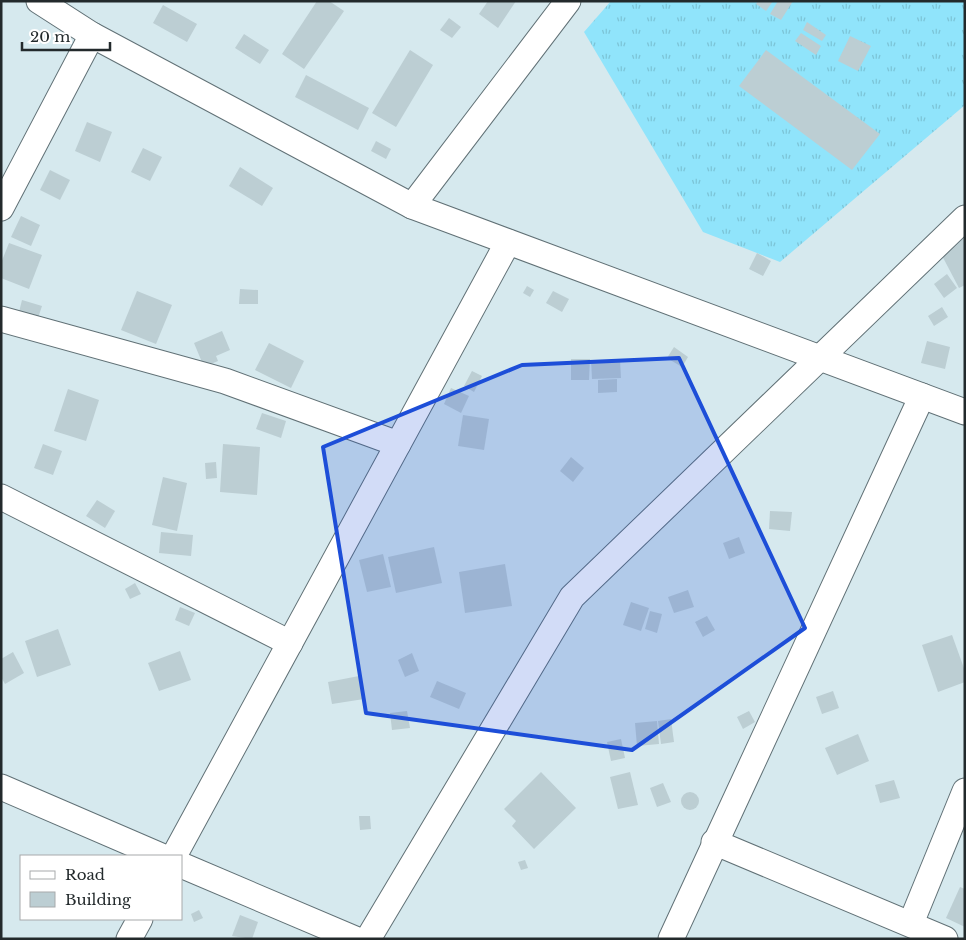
<svg xmlns="http://www.w3.org/2000/svg" width="966" height="940" font-family="'Libre Baskerville',serif">
	<style>
		.grass { fill: url(#grass-tufts) }
		.building { fill: #bcced3 }
		.lines { fill: none; stroke-linecap: round; stroke-linejoin: round }
		.street-casing { stroke: #617176; stroke-width: 27 }
		.street { stroke: #fff; stroke-width: 25 }
		.marked { fill: #1d4ed8; fill-opacity: 0.2; stroke: #1d4ed8; stroke-width: 4; stroke-linejoin: round }
	</style>
	<defs>
		<pattern id="grass-tufts" width="24" height="20" patternUnits="userSpaceOnUse" patternTransform="scale(1.25)"><rect width="24" height="20" fill="#90e4fb"/><path d="M3 7l-1-3M5 7V3M7 7l1-3M15 17l-1-3M17 17v-4M19 17l1-3" fill="none" stroke="#7cc4d7"/></pattern>
	</defs>
	<rect width="100%" height="100%" fill="#d6e9ee"/>
	<path class="grass" d="M 611,1 L 965,1 L 965,105 L 780,262 L 703,232 L 584,32 Z"/>
	<g class="building">
		<path d="M 317,1 L 329,1 L 344,11 L 304,69 L 282,54 Z"/>
		<path d="M 488,1 L 516,1 L 498,28 L 479,14 Z"/>
		<path d="M 758,1 L 773,1 L 766,11 L 756,4 Z"/>
		<path d="M 778,1 L 793,1 L 781,20 L 770,14 Z"/>
		<path d="M 163,5 L 197,24 L 187,42 L 153,23 Z"/>
		<path d="M 449,18 L 461,27 L 452,38 L 440,30 Z"/>
		<path d="M 807,22 L 826,35 L 822,41 L 803,30 Z"/>
		<path d="M 801,33 L 821,46 L 816,55 L 795,41 Z"/>
		<path d="M 244,34 L 269,50 L 260,64 L 235,48 Z"/>
		<path d="M 850,36 L 871,46 L 858,71 L 838,61 Z"/>
		<path d="M 410,50 L 433,65 L 396,127 L 372,113 Z"/>
		<path d="M 766,50 L 880,134 L 852,170 L 739,86 Z"/>
		<path d="M 306,75 L 369,108 L 358,130 L 295,97 Z"/>
		<path d="M 87,122 L 112,132 L 100,162 L 75,151 Z"/>
		<path d="M 376,141 L 391,149 L 386,159 L 371,151 Z"/>
		<path d="M 143,148 L 162,157 L 150,181 L 131,172 Z"/>
		<path d="M 240,167 L 273,188 L 262,206 L 229,186 Z"/>
		<path d="M 50,170 L 70,180 L 60,200 L 40,190 Z"/>
		<path d="M 21,216 L 40,225 L 31,246 L 11,237 Z"/>
		<path d="M 965,234 L 965,285 L 959,288 L 938,248 Z"/>
		<path d="M 9,243 L 42,255 L 29,289 L 1,278 L 1,263 Z"/>
		<path d="M 757,253 L 771,261 L 763,276 L 749,269 Z"/>
		<path d="M 947,274 L 957,288 L 944,298 L 934,284 Z"/>
		<path d="M 527,286 L 534,290 L 530,297 L 523,293 Z"/>
		<path d="M 240,289 L 258,290 L 258,304 L 239,304 Z"/>
		<path d="M 137,291 L 172,305 L 156,344 L 121,330 Z"/>
		<path d="M 553,291 L 569,299 L 562,312 L 546,303 Z"/>
		<path d="M 22,300 L 42,306 L 37,321 L 18,316 Z"/>
		<path d="M 942,307 L 948,317 L 934,326 L 928,316 Z"/>
		<path d="M 222,331 L 230,350 L 216,356 L 218,361 L 204,367 L 194,343 Z"/>
		<path d="M 927,341 L 950,347 L 945,369 L 921,363 Z"/>
		<path d="M 269,343 L 304,361 L 291,388 L 255,370 Z"/>
		<path d="M 674,347 L 688,357 L 682,367 L 667,358 Z"/>
		<path d="M 571,359 L 590,359 L 589,380 L 571,380 Z"/>
		<path d="M 591,360 L 620,360 L 621,378 L 592,379 Z"/>
		<path d="M 472,371 L 482,376 L 474,392 L 464,386 Z"/>
		<path d="M 617,379 L 617,392 L 598,393 L 598,380 Z"/>
		<path d="M 451,388 L 469,396 L 461,413 L 444,404 Z"/>
		<path d="M 68,389 L 99,400 L 86,441 L 54,431 Z"/>
		<path d="M 262,413 L 286,421 L 281,438 L 256,429 Z"/>
		<path d="M 463,415 L 489,419 L 484,450 L 458,446 Z"/>
		<path d="M 43,444 L 62,451 L 53,475 L 34,468 Z"/>
		<path d="M 223,444 L 260,447 L 257,495 L 220,492 Z"/>
		<path d="M 571,457 L 584,468 L 573,482 L 560,471 Z"/>
		<path d="M 216,462 L 217,478 L 206,479 L 205,463 Z"/>
		<path d="M 163,477 L 187,483 L 177,531 L 152,525 Z"/>
		<path d="M 97,500 L 115,511 L 105,528 L 86,516 Z"/>
		<path d="M 770,511 L 792,512 L 790,531 L 769,529 Z"/>
		<path d="M 161,532 L 193,535 L 191,556 L 159,553 Z"/>
		<path d="M 739,537 L 745,553 L 729,559 L 723,543 Z"/>
		<path d="M 434,547 L 442,583 L 396,593 L 388,557 Z"/>
		<path d="M 383,554 L 391,587 L 367,592 L 359,560 Z"/>
		<path d="M 505,564 L 512,606 L 465,613 L 459,572 Z"/>
		<path d="M 135,583 L 141,594 L 130,599 L 125,589 Z"/>
		<path d="M 688,590 L 694,607 L 674,613 L 668,597 Z"/>
		<path d="M 631,602 L 649,608 L 641,631 L 623,625 Z"/>
		<path d="M 180,607 L 195,613 L 189,626 L 175,620 Z"/>
		<path d="M 650,611 L 662,614 L 657,633 L 645,629 Z"/>
		<path d="M 707,616 L 715,630 L 703,637 L 695,622 Z"/>
		<path d="M 58,629 L 71,665 L 37,677 L 25,641 Z"/>
		<path d="M 952,635 L 965,671 L 965,682 L 938,692 L 922,645 Z"/>
		<path d="M 180,651 L 191,680 L 159,691 L 148,663 Z"/>
		<path d="M 13,652 L 24,673 L 5,684 L 1,677 L 1,659 Z"/>
		<path d="M 412,653 L 419,671 L 405,677 L 398,660 Z"/>
		<path d="M 359,676 L 364,699 L 332,704 L 328,682 Z"/>
		<path d="M 437,681 L 466,693 L 459,709 L 430,697 Z"/>
		<path d="M 833,691 L 839,708 L 822,714 L 816,697 Z"/>
		<path d="M 407,711 L 410,728 L 392,730 L 390,713 Z"/>
		<path d="M 749,711 L 755,722 L 743,729 L 737,717 Z"/>
		<path d="M 671,719 L 674,742 L 661,744 L 658,721 Z"/>
		<path d="M 657,721 L 659,744 L 637,746 L 635,723 Z"/>
		<path d="M 858,734 L 869,761 L 837,775 L 825,748 Z"/>
		<path d="M 621,739 L 625,758 L 611,761 L 607,742 Z"/>
		<path d="M 541,772 L 576,808 L 534,849 L 512,826 L 516,821 L 504,809 Z"/>
		<path d="M 630,772 L 638,805 L 618,809 L 610,777 Z"/>
		<path d="M 894,780 L 900,798 L 880,803 L 875,785 Z"/>
		<path d="M 663,783 L 671,802 L 657,807 L 650,788 Z"/>
		<circle cx="690" cy="801" r="9"/>
		<path d="M 359,816 L 370,816 L 371,829 L 360,830 Z"/>
		<path d="M 525,860 L 528,868 L 521,870 L 518,862 Z"/>
		<path d="M 960,887 L 965,889 L 965,927 L 946,918 Z"/>
		<path d="M 199,910 L 203,918 L 194,922 L 191,914 Z"/>
		<path d="M 240,915 L 258,922 L 252,939 L 232,936 Z"/>
	</g>
	<g class="lines">
		<g class="street-casing">
			<g id="street">
				<path d="M 39,1 L 92,35 L 412,206 L 965,412"/>
				<path d="M 412,206 L 568,1"/>
				<path d="M 1,208 L 92,35"/>
				<path d="M 1,319 L 225,381 L 398,444"/>
				<path d="M 1,497 L 290,643"/>
				<path d="M 1,787 L 161,856"/>
				<path d="M 714,842 L 945,939"/>
				<path d="M 174,856 L 508,242"/>
				<path d="M 181,865 L 355,939"/>
				<path d="M 911,923 L 965,791"/>
				<path d="M 129,939 L 140,919"/>
				<path d="M 368,939 L 572,597 L 965,218"/>
				<path d="M 671,939 L 922,396"/>
			</g>
		</g>
		<use href="#street" class="street"/>
	</g>
	<path class="marked" d="M 679,358 L 805,628 L 632,750 L 366,713 L 323,447 L 522,365 Z"/>
	<rect width="966" height="940" fill="none" stroke="#232a2c" stroke-width="5"/>
	<rect x="20" y="855" width="162" height="65" fill="#ffffff" stroke="#a7aaab"/>
	<rect x="30" y="871" width="25" height="8" fill="#ffffff" stroke="#a7aaab"/>
	<text x="65" y="880" font-size="15" fill="#232a2c">Road</text>
	<rect x="30" y="892" width="25" height="15" fill="#bcced3" stroke="#a7aaab"/>
	<text x="65" y="905" font-size="15" fill="#232a2c">Building</text>
	<path d="M22 42v8h88v-8" fill="none" stroke="#232a2c" stroke-width="2.5"/>
	<text x="30" y="42" font-size="15" fill="#232a2c" stroke="#ffffff" stroke-width="4" paint-order="stroke">20 m</text>
</svg>
